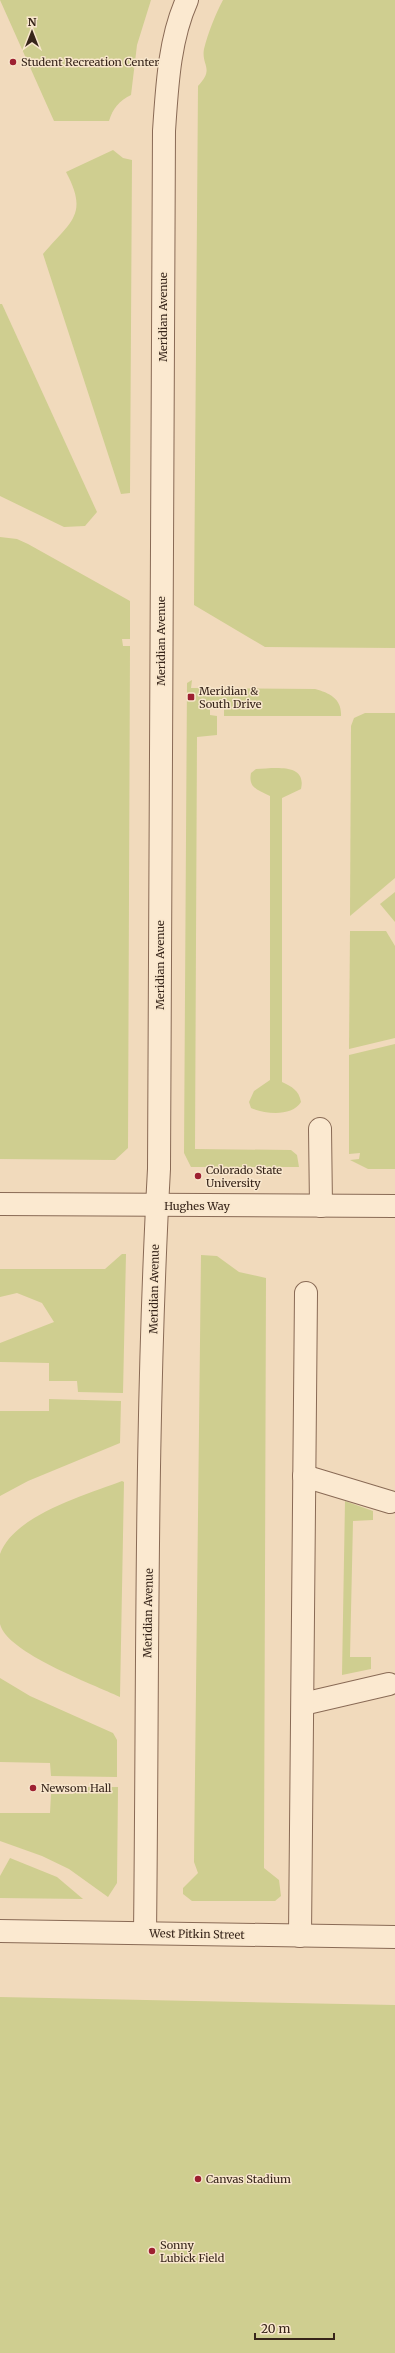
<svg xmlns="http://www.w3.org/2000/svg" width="395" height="2353" font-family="Merriweather,serif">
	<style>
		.grass { fill: #cfce90 }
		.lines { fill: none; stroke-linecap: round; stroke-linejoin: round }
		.minor-casing { stroke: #896a55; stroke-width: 24 }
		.minor { stroke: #fbe9d0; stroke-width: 22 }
		.poi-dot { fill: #9d2031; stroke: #f8e6cc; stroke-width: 1.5 }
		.labels { text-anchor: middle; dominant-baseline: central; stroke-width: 3; stroke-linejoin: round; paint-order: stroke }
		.poi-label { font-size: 11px; fill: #37251a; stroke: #f8e6cc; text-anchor: start }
		.street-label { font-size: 11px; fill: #37251a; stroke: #f8e6cc }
	</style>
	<rect width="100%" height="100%" fill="#f1dabc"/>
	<g class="grass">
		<path d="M 0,0 L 151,0 L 137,45 L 131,95 C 119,101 113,108 109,121 L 54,121 Z"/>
		<path d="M 223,0 L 395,0 L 395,648 L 265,647 L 194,605 L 198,86 C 215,68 201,66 204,49 C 208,33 215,15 223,0 Z"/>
		<path d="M 113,150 L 123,158 L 132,160 L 130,493 L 121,494 L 43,254 C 71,221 89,215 66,172 Z"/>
		<path d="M 0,304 L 2,304 L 97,512 L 85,526 L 64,527 L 0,496 Z"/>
		<path d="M 0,537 L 17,539 L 28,544 L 130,601 L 130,639 L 122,639 L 123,646 L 130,646 L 128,1148 L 115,1160 L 0,1159 Z"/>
		<path d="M 192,680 L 191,688 L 315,689 C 330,693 342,699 341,716 L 224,716 L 224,705 L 210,705 L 210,715 L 217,716 L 217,735 L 197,737 L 195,1149 L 291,1150 L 297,1155 L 299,1167 L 191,1167 L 184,1153 L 187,683 Z"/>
		<path d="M 365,713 L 395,713 L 395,878 L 350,916 L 351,726 L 354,718 Z"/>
		<path d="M 256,769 C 275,768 307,763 301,789 L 282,798 L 282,1082 C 292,1087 299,1090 301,1102 C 292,1117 265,1114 251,1108 L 249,1102 L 254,1091 L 270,1080 L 270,796 C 258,790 248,788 251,773 Z"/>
		<path d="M 395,892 L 395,922 L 380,904 Z"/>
		<path d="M 350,931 L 386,931 L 395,946 L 395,1038 L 349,1049 Z"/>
		<path d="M 395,1044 L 395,1169 L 368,1169 L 350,1160 L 359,1159 L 360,1153 L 349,1154 L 349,1055 Z"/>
		<path d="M 122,1254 L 126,1254 L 123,1393 L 78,1392 L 77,1381 L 49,1381 L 49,1363 L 0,1362 L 0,1343 L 54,1322 L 42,1303 L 17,1293 L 0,1297 L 0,1269 L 105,1269 Z"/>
		<path d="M 201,1255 L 217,1256 L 239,1272 L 266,1278 L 264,1868 L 279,1880 L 281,1896 L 275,1901 L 192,1901 L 183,1894 L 183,1888 L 198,1873 L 194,1862 Z"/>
		<path d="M 49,1399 L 121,1401 L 120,1443 L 28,1481 L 0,1496 L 0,1411 L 49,1411 Z"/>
		<path d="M 122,1481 L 124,1482 L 120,1697 C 93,1684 7,1653 0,1624 C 0,1608 0,1572 0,1554 C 14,1515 86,1495 122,1481 Z"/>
		<path d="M 345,1501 L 373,1511 L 373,1520 L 353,1521 L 350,1657 L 371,1657 L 371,1669 L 342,1675 Z"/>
		<path d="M 0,1678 L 30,1696 L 113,1733 L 117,1740 L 117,1777 L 51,1776 L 50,1763 L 0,1762 Z"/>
		<path d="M 74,1787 L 118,1787 L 117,1883 L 108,1897 L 69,1869 L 42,1856 L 0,1841 L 0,1813 L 50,1813 L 51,1794 L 73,1794 Z"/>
		<path d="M 10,1858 L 57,1877 L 83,1899 L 0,1898 L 0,1876 Z"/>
		<path d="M 0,1997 L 395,2005 L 395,2353 L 0,2353 Z"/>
	</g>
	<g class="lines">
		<g class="minor-casing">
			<g id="minor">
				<path d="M 320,1129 L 321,1206"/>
				<path d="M 0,1204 L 395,1206"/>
				<path d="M 304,1476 L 390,1502"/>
				<path d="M 303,1704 L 389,1684"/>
				<path d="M 0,1931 L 395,1937"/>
				<path d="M 145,1933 C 148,1678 145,1423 159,1169 L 164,131 C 167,88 169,40 187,0"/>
				<path d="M 300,1936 L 306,1293"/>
			</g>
		</g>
		<use href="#minor" class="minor"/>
	</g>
	<g class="poi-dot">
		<circle cx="13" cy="62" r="4"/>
		<rect x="187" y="693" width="8" height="8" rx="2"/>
		<circle cx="198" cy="1176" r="4"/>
		<circle cx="33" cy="1788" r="4"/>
		<circle cx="198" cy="2179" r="4"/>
		<circle cx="152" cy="2251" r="4"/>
	</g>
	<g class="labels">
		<g class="poi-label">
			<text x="21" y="62">Student Recreation Center</text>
			<text x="199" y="691">Meridian &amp;<tspan x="199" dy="13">South Drive</tspan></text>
			<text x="206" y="1170">Colorado State<tspan x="206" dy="13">University</tspan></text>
			<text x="41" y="1788">Newsom Hall</text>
			<text x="206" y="2179">Canvas Stadium</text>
			<text x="160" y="2245">Sonny<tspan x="160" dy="13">Lubick Field</tspan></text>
		</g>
		<g class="street-label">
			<text transform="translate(163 317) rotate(-90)">Meridian Avenue</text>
			<text transform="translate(161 641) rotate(-90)">Meridian Avenue</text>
			<text transform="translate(160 965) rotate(-90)">Meridian Avenue</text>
			<text x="197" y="1206">Hughes Way</text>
			<text transform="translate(154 1289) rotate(-89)">Meridian Avenue</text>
			<text transform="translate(148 1613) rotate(-89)">Meridian Avenue</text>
			<text transform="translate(197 1934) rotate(1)">West Pitkin Street</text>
		</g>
	</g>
	<g transform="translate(32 32)" stroke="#f8e6cc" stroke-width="3" paint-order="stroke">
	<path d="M0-3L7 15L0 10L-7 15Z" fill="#37251a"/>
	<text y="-6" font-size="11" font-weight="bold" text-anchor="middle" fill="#37251a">N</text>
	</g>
	<path d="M255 2333v6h79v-6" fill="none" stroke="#37251a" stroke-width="2"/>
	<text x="261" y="2333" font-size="12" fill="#37251a" stroke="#f8e6cc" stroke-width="3" paint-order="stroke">20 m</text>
</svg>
